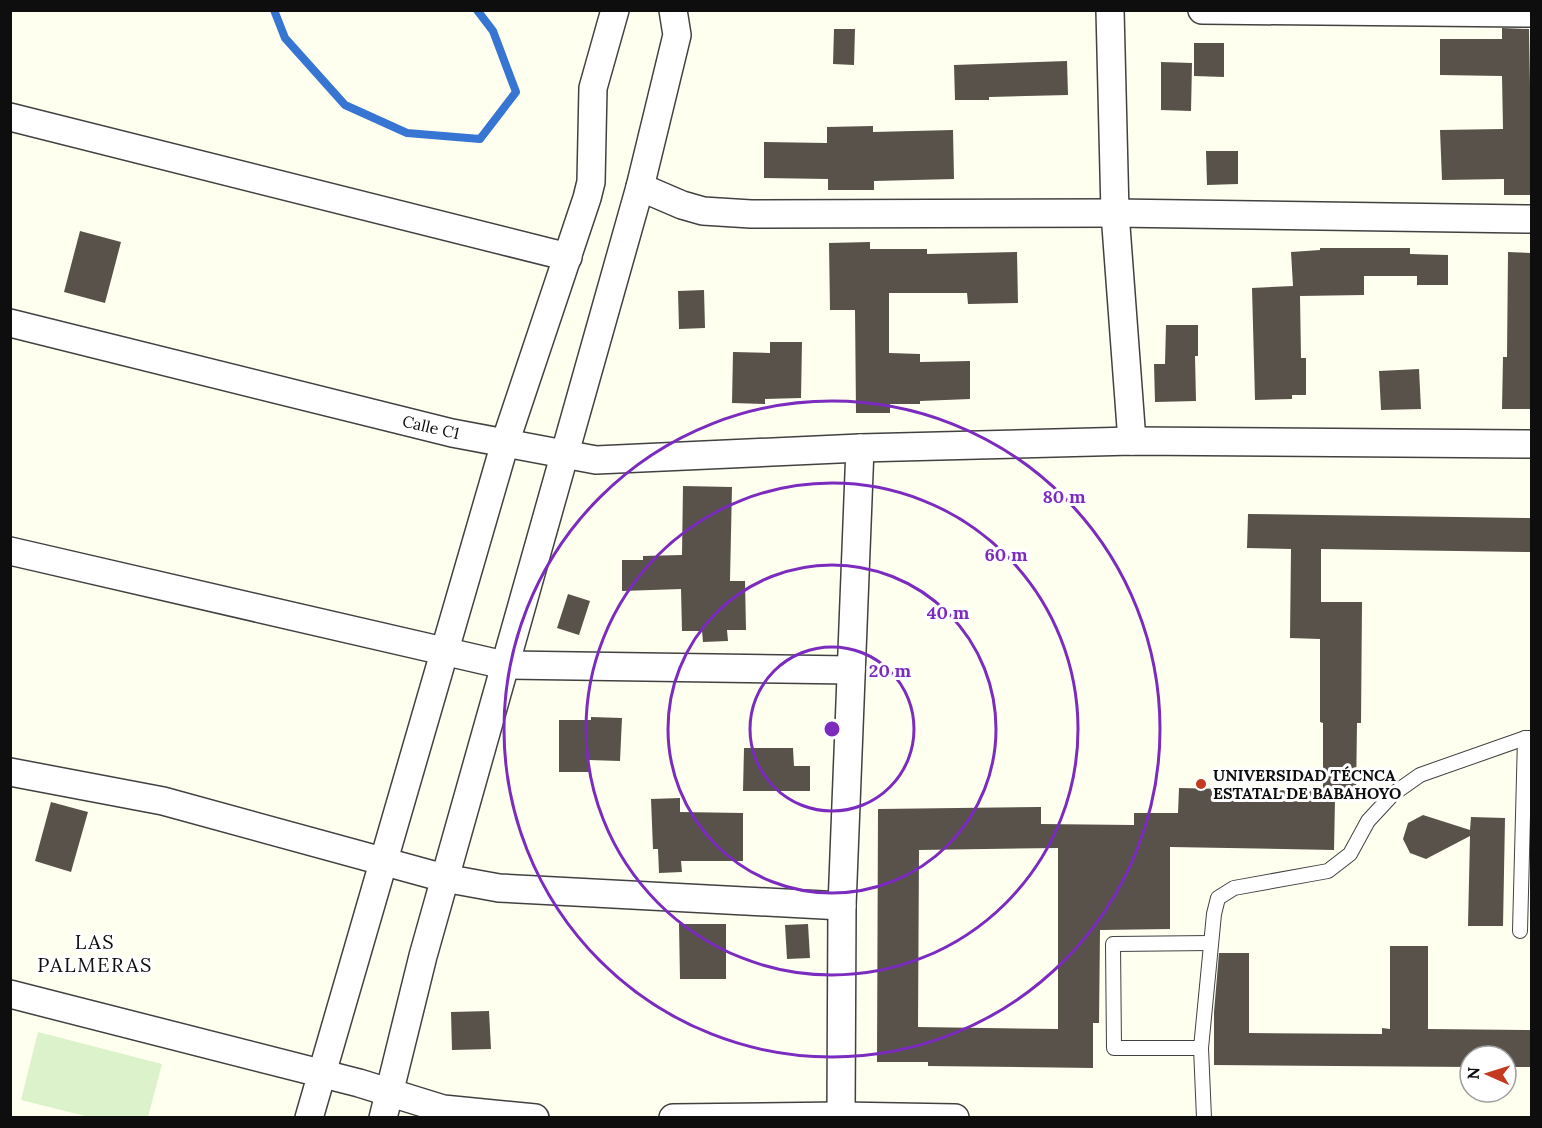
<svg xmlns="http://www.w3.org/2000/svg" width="1542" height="1128" font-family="Lora,serif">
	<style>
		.pitch { fill: #dcf2ca }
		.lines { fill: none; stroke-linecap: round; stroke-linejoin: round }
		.stream { stroke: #3775d2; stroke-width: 8 }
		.building { fill: #58524a; fill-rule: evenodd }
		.service-casing { stroke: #414141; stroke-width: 16 }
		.minor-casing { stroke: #414141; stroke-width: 30 }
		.service { stroke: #fff; stroke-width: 14 }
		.minor { stroke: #fff; stroke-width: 27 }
		.ring { fill: none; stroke: #7b2cbf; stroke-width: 3 }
		.poi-dot { fill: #c43a21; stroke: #fff; stroke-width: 2 }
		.labels { text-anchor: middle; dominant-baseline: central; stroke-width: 6; stroke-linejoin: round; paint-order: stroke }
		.street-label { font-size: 16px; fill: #0e0e0e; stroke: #fff }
		.poi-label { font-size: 16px; font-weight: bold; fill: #0e0e0e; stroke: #fff; text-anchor: start }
		.quarter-label { font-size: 20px; letter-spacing: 1.5px; fill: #0e0e0e; stroke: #fff }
		.centre { fill: #7b2cbf; stroke: #fff; stroke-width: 3 }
		.ring-label { font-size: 18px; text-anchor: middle; font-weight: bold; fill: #7b2cbf; stroke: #fff; stroke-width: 6; stroke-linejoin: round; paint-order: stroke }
	</style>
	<rect width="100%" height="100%" fill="#fffff0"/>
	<path class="pitch" d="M 38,1032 L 162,1064 L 148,1117 L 89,1117 L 21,1100 Z"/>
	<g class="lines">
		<path class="stream" d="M 274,10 L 285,38 L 345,105 L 407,133 L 480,139 L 516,92 L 493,31 L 477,10"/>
	</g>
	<g class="building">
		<path d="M 1502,28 L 1529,29 L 1532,195 L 1504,195 L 1504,179 L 1442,180 L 1440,130 L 1503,129 L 1502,76 L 1440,75 L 1440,39 L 1502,39 Z"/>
		<path d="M 834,29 L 855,29 L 854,65 L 833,64 Z"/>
		<path d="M 1194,43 L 1224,43 L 1224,77 L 1194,76 Z"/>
		<path d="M 1067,61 L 1068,95 L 989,97 L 989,100 L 955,100 L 954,65 Z"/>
		<path d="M 1161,62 L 1192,63 L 1191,111 L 1161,110 Z"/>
		<path d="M 873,126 L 873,132 L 953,130 L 954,179 L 874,181 L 874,190 L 828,190 L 828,179 L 764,178 L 764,142 L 827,143 L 827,127 Z"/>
		<path d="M 1206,151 L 1238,151 L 1238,184 L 1207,185 Z"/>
		<path d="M 80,231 L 121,242 L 105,303 L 64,292 Z"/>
		<path d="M 870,242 L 870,249 L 927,249 L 927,254 L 1017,252 L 1018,303 L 968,304 L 967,293 L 889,293 L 889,353 L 920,354 L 920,362 L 970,361 L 970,399 L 920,401 L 920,404 L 890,404 L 890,413 L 856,413 L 855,310 L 830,310 L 829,243 Z"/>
		<path d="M 1320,248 L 1410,248 L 1410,254 L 1448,255 L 1448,285 L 1417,285 L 1417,276 L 1364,276 L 1364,295 L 1300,296 L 1301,358 L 1306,358 L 1306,395 L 1292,395 L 1292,399 L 1255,400 L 1252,288 L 1293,286 L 1291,252 L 1320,250 Z"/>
		<path d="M 1508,252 L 1532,253 L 1532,409 L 1502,409 L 1503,357 L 1507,357 Z"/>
		<path d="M 704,290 L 705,328 L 679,329 L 678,291 Z"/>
		<path d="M 1166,325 L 1198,325 L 1198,356 L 1195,356 L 1196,401 L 1155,402 L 1154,364 L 1165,364 Z"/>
		<path d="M 770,342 L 802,342 L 801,398 L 765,399 L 765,404 L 732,403 L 733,352 L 770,353 Z"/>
		<path d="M 1419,369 L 1421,409 L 1381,410 L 1379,371 Z"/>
		<path d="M 683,486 L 732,487 L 730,581 L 745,581 L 746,630 L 727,630 L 728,641 L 703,642 L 702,631 L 682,631 L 681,589 L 622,591 L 622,560 L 643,560 L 643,556 L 682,555 Z"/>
		<path d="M 1248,514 L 1532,518 L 1532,552 L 1321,549 L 1321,602 L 1362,602 L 1361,723 L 1357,723 L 1356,800 L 1335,800 L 1334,850 L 1170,847 L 1170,929 L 1100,930 L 1099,1023 L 1093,1023 L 1093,1068 L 928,1066 L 928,1062 L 877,1062 L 878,809 L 1041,807 L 1041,824 L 1134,825 L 1134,813 L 1178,813 L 1179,788 L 1323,791 L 1323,723 L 1320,722 L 1320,639 L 1290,638 L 1291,549 L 1247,548 ZM 1058,848 L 1058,1029 L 918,1027 L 919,850 Z"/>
		<path d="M 568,594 L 590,601 L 579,635 L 557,628 Z"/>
		<path d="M 591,717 L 622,718 L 620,761 L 589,760 L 589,772 L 559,772 L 559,720 L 591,720 Z"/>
		<path d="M 744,748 L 793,748 L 794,766 L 810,766 L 810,791 L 743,791 Z"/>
		<path d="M 680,798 L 680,812 L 743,813 L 743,861 L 681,861 L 682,872 L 659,873 L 658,849 L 653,849 L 651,799 Z"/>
		<path d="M 51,802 L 88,812 L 71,872 L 35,861 Z"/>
		<path d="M 1423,815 L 1470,830 L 1471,817 L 1505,818 L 1503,926 L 1468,926 L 1470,836 L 1426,859 L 1410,853 L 1403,839 L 1408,823 Z"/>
		<path d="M 679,924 L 726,924 L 726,979 L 680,979 Z"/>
		<path d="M 808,924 L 810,958 L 787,959 L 785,925 Z"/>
		<path d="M 1390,946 L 1428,946 L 1428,1029 L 1532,1030 L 1532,1067 L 1506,1067 L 1506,1056 L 1470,1056 L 1470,1067 L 1214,1065 L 1214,1012 L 1219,953 L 1249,953 L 1249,1033 L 1382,1034 L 1382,1028 L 1390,1029 Z"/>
		<path d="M 489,1011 L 491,1049 L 452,1050 L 451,1012 Z"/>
	</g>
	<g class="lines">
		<g class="service-casing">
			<g id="service">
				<path d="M 1520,931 L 1525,738"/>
				<path d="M 1201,1048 L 1114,1048 L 1113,944 L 1211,943"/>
				<path d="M 1204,1118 L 1201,1048 L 1214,914 L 1218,898 L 1234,888 L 1328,871 L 1350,854 L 1368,821 L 1393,794 L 1420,775 L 1525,738 L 1532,738"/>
			</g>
		</g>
		<g class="minor-casing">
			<g id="minor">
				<path d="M 1110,10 L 1115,213 L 1132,441"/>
				<path d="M 1202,10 L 1532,13"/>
				<path d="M 10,117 L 568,257"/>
				<path d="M 640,187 L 682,205 L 703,211 L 751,214 L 1115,213 L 1532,219"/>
				<path d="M 10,323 L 452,433 L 596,460 L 860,448 L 1132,441 L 1532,444"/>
				<path d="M 10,551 L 504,665 L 851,670"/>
				<path d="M 10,772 L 163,801 L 444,878 L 499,888 L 842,906"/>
				<path d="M 10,994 L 359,1083 L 443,1109 L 535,1118"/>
				<path d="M 841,1116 L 842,906 L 860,448"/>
				<path d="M 309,1118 L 505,443 L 587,198 L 591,182 L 593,88 L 615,10"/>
				<path d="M 383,1118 L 423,956 L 640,187 L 677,35 L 673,10"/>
				<path d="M 673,1118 L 841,1116 L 955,1118"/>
			</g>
		</g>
		<use href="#service" class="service"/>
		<use href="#minor" class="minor"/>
	</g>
	<g class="ring">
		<circle cx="832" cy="729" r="82"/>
		<circle cx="832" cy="729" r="164"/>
		<circle cx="832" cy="729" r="246"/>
		<circle cx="832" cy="729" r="328"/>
	</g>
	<circle class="poi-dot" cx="1201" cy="784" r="6"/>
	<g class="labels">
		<g class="street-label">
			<text transform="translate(431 427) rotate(13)">Calle C1</text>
		</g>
		<g class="poi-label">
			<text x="1213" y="775">UNIVERSIDAD TÉCNCA<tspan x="1213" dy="18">ESTATAL DE BABAHOYO</tspan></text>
		</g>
		<g class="quarter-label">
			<text x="95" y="941">LAS<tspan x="95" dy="23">PALMERAS</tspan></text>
		</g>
	</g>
	<circle cx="832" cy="729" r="9" class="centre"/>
	<g class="ring-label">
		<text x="1064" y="503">80 m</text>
		<text x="1006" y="561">60 m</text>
		<text x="948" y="619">40 m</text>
		<text x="890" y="677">20 m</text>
	</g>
	<rect width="1542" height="1128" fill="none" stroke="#0e0e0e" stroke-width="24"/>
	<g transform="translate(1488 1074) rotate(273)"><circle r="28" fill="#ffffff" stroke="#9f9f9f" stroke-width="1.5"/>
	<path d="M0-4.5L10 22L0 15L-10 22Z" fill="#c43a21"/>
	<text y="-9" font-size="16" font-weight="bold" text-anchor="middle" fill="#0e0e0e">N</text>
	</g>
</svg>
